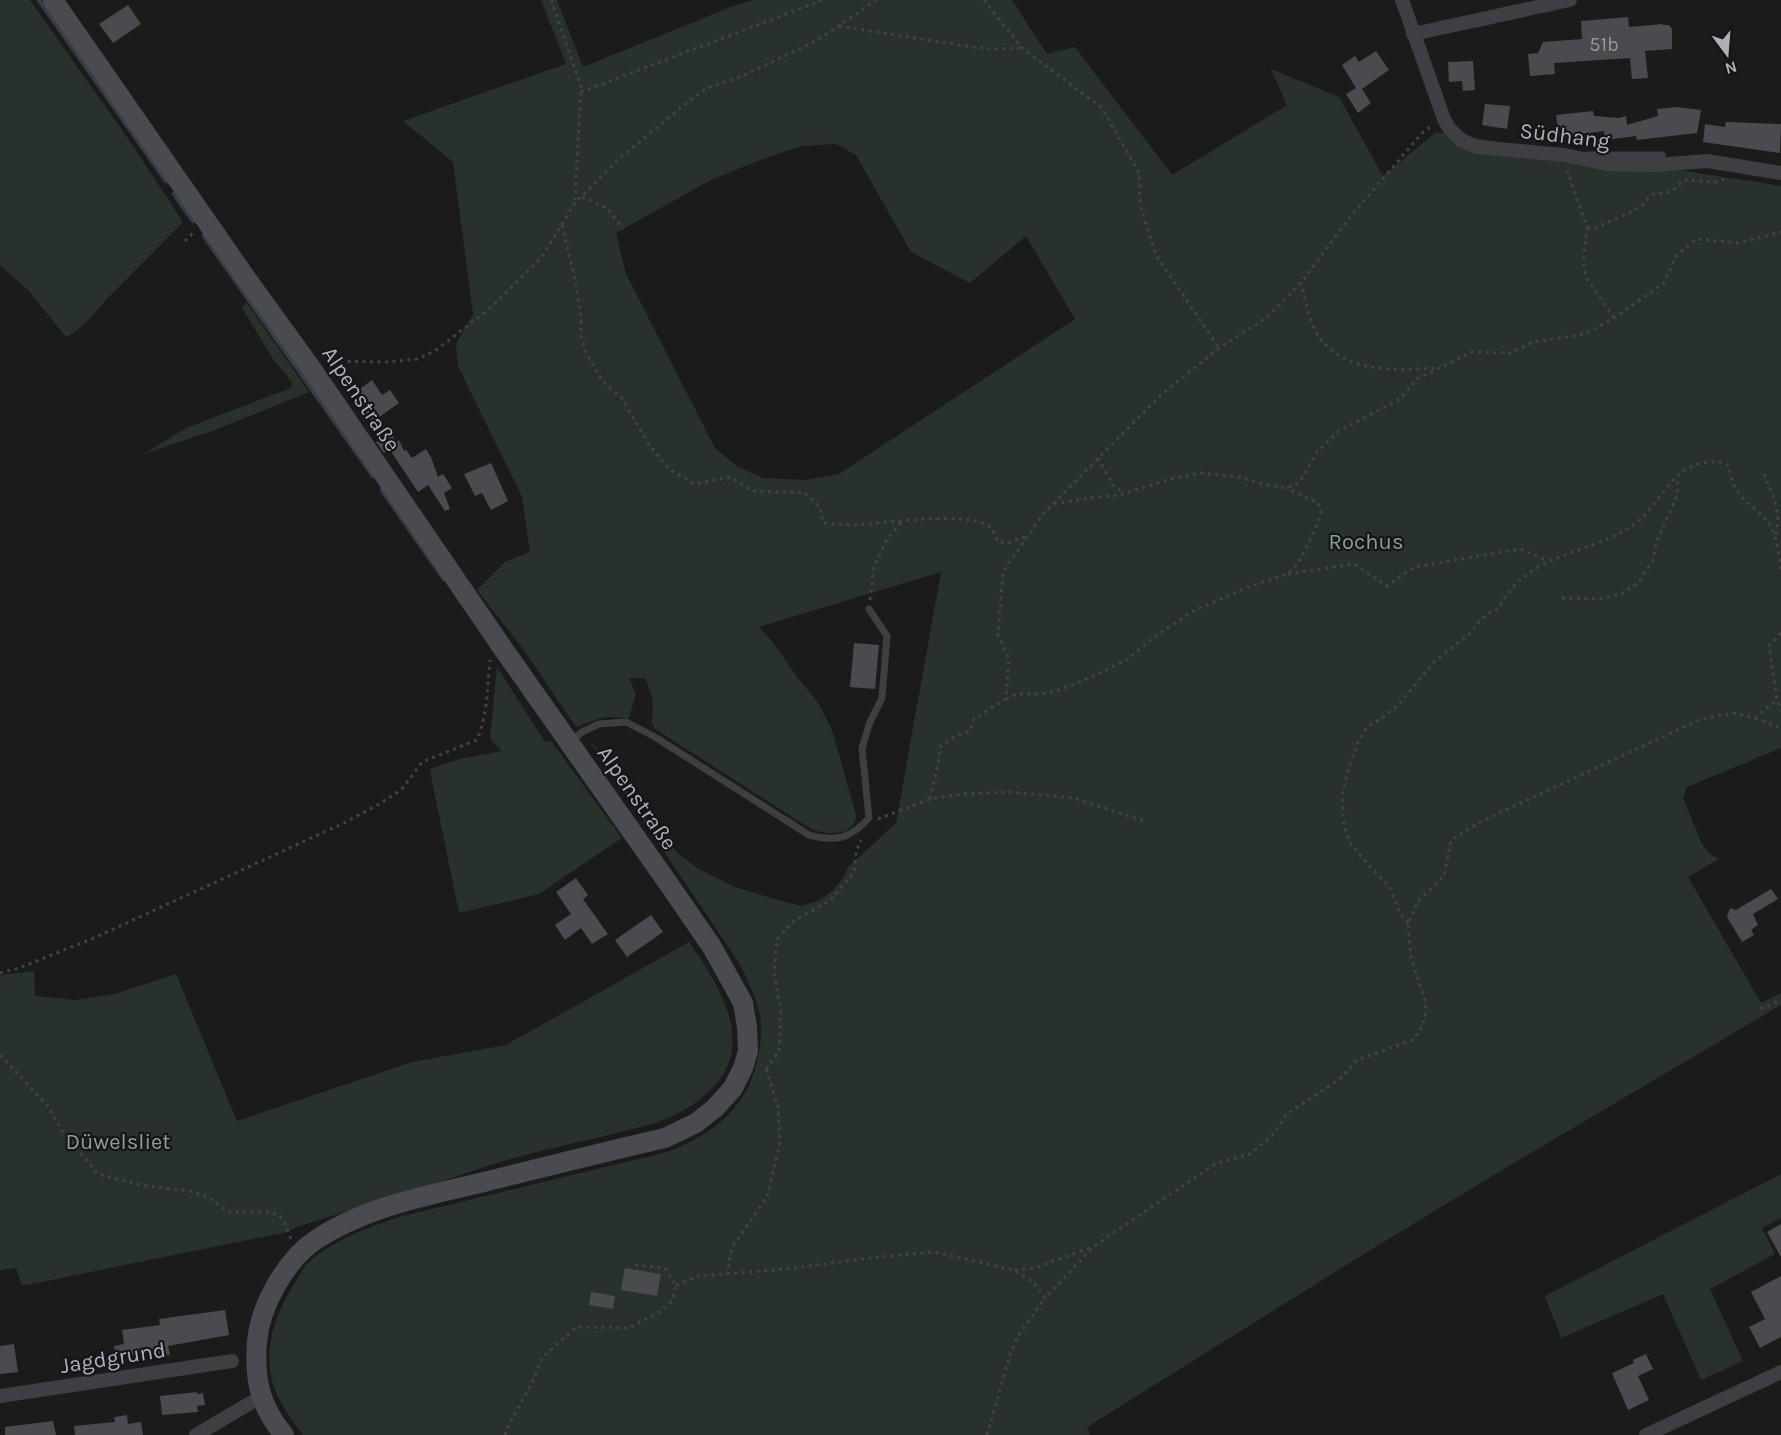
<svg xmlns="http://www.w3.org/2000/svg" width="1781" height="1435" font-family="Karla,sans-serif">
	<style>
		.green { fill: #29312c; fill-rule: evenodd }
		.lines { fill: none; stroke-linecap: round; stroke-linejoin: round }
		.stream { stroke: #373c45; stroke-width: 4.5 }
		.building { fill: #4a4b4e }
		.path { stroke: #424248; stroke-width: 3; stroke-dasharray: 3 4.5; stroke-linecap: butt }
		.lane { stroke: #3e3e43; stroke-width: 7 }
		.street { stroke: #3e3e43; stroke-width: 14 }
		.secondary { stroke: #4a4a51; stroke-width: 20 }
		.labels { text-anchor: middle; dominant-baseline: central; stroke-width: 4.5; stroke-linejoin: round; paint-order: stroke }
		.number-label { font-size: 20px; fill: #96979f }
		.street-label { font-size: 22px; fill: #afb0ba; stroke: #161517 }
		.park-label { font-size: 22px; fill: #88a38f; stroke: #161517 }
	</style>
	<rect width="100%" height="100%" fill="#1b1b1c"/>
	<g class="green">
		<path d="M 0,0 L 30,0 L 129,140 L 183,222 C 158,248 132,273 107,299 C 94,313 83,329 66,337 L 28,290 L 0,265 Z"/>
		<path d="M 541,0 L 557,0 L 583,67 L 733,6 L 753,0 L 1012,0 L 1047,54 L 1075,47 L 1172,175 L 1287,105 L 1271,69 L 1339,97 L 1383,176 L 1436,132 L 1781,186 L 1781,748 L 1687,787 L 1683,798 L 1702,844 L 1711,855 L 1719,859 L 1688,877 L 1761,1003 L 1781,993 L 1781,1005 L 1502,1170 L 1351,1262 L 1087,1427 L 1090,1435 L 303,1435 C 291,1419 279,1403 273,1384 C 262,1349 277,1310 296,1281 C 299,1276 302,1270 306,1265 C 330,1241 367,1228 399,1217 L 667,1152 C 711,1135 746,1110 757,1061 C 761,1044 763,1028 759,1011 C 755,994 747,979 739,963 L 591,743 L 592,742 L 655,829 L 678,853 L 697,868 L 735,887 L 781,901 L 802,906 L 817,901 L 832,891 L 843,878 L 848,867 L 896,823 L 941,572 L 759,627 L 771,640 L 798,678 L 819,704 L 832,730 L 856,815 C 856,837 825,835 811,829 L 655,729 L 652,723 L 653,700 L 645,678 L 629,678 L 636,694 L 629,718 L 604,717 L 576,727 L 523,649 L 477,590 L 505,562 L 530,552 L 522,497 L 458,366 L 456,344 L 473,314 L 453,162 L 403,121 L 566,64 ZM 836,144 L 856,155 L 911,252 L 970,283 L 1026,236 L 1075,319 L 839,474 L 806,480 L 763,478 L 735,465 L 715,448 L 626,274 L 616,233 L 711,180 L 755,162 L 801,146 Z"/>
		<path d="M 246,302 L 309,392 L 215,430 L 144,454 L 186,428 L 291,388 L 292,382 L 273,359 L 242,308 Z"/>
		<path d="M 497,667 L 545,742 L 551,741 L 622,838 L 539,894 L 459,913 L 430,771 L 432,768 L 460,759 L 502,751 L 490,739 Z"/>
		<path d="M 689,942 C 713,977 748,1027 725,1071 C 712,1093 690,1109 666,1119 C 657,1123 646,1125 636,1128 C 600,1138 562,1145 525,1155 C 501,1161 476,1170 452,1178 C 401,1194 351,1210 300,1226 L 287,1232 L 22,1286 L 16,1268 L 0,1270 L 0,975 L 34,971 L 35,996 L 75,1000 L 115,994 L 176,974 L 237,1121 L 412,1062 L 506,1045 Z"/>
		<path d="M 1781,1174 L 1781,1218 L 1762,1228 L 1775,1254 L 1710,1289 L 1743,1361 L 1701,1380 L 1663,1294 L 1561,1338 L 1545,1296 Z"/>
	</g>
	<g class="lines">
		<g class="stream">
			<path d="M 39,0 L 166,181"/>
			<path d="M 174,194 L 193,221"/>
			<path d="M 204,236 L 373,476"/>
			<path d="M 382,490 L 444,579"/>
		</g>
	</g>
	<g class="building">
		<path d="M 128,5 L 141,24 L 113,43 L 99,24 Z"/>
		<path d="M 1628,17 L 1629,27 L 1663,24 L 1663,25 L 1669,25 L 1672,29 L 1672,49 L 1645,51 L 1648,78 L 1632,79 L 1630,58 L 1554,63 L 1555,74 L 1530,76 L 1528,54 L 1538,53 L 1543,42 L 1582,39 L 1581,21 Z"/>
		<path d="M 1376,51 L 1389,70 L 1362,89 L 1371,103 L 1358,113 L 1346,94 L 1356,88 L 1342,65 L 1355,56 L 1359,62 Z"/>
		<path d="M 1473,61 L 1475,90 L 1463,91 L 1462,81 L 1449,82 L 1448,62 Z"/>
		<path d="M 1485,104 L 1510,106 L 1507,129 L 1482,125 Z"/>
		<path d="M 1676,107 L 1701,110 L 1697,133 L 1637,140 L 1636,136 L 1605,140 L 1604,131 L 1559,137 L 1556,115 L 1593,111 L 1594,116 L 1619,118 L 1626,116 L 1627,125 L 1658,116 L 1657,109 Z"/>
		<path d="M 1726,122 L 1781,124 L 1780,153 L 1703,142 L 1705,124 L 1725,127 Z"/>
		<path d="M 372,380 L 382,395 L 390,390 L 399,403 L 372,422 L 353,394 Z"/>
		<path d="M 392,434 L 396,442 L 399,440 L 404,451 L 406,450 L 412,458 L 426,449 L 431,457 L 438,477 L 443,474 L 452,488 L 444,493 L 450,509 L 445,511 L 428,485 L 418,492 L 390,450 L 384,453 L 376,442 Z"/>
		<path d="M 491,463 L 508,501 L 491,510 L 482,493 L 475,496 L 464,474 Z"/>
		<path d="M 854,643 L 879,645 L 875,689 L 850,687 Z"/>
		<path d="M 576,878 L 588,895 L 583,899 L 608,934 L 592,944 L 581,928 L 565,940 L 555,925 L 571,914 L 556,892 Z"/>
		<path d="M 1771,889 L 1778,899 L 1753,914 L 1758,925 L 1751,930 L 1754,935 L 1742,942 L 1727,917 L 1730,908 L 1736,910 Z"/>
		<path d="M 651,915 L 663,932 L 627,957 L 615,940 Z"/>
		<path d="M 1781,1224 L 1781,1257 L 1767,1232 Z"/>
		<path d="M 625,1268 L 661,1274 L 657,1296 L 621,1290 Z"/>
		<path d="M 1781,1276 L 1781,1337 L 1760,1348 L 1749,1327 L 1765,1319 L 1751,1292 Z"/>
		<path d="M 591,1292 L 615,1296 L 613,1309 L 589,1305 Z"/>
		<path d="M 225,1310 L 229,1335 L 168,1346 L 170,1355 L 155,1356 L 155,1352 L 116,1357 L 114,1346 L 124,1344 L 122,1330 L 160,1325 L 159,1319 Z"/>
		<path d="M 14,1344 L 18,1372 L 0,1374 L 0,1346 Z"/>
		<path d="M 1646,1354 L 1653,1369 L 1638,1376 L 1649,1400 L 1628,1410 L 1612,1373 L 1634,1363 L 1633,1360 Z"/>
		<path d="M 197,1392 L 197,1394 L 203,1393 L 205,1405 L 197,1406 L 198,1412 L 162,1415 L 160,1396 Z"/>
		<path d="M 127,1415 L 128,1424 L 141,1422 L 143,1435 L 75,1435 L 74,1426 L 115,1422 L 114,1417 Z"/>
		<path d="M 53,1421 L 56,1435 L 5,1435 L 5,1427 Z"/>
	</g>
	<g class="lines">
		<g class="path">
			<path d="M 551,0 L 581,86 L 575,202"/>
			<path d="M 984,0 L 1022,48 L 1102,108 L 1139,173 L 1140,205 L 1156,255 L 1219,348"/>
			<path d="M 839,26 L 972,47 L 992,49 L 1022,48"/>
			<path d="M 581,92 L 823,0"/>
			<path d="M 1567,170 L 1587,227 L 1583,263 L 1587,279 L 1614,318"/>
			<path d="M 582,197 L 607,208 L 623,229"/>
			<path d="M 562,225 L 575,280 L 581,317 L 581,336 L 586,353 L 603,382 L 621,397 L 650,446 L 669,469 L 694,484 L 731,477 L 752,491 L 805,493 L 820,507 L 823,523 C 833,524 844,525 855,525 C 885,523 964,511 989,526 C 993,529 996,536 998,542 L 1008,543 L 1025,537"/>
			<path d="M 1587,227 L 1595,228 L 1629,213 L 1642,206 L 1648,198 L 1654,194 L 1671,192 L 1684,180 L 1715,182 L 1724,179"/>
			<path d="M 185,241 L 194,232"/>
			<path d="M 1301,282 C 1305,298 1308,317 1316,332 C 1340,373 1393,371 1435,368"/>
			<path d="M 325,361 L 388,362 L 418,359 L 436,350 L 488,310 L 541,258 L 575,203 L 620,158 L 689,101 L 707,88 L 740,77 L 810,44 L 833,30 L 876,0"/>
			<path d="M 1098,458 L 1113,485 L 1124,494"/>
			<path d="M 1764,474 C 1773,496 1781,511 1776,535"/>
			<path d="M 1054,504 L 1089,498 L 1119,495 L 1170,479 L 1202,473 L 1239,477 L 1266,485 L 1287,488 L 1299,483 L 1317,452 L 1339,431 L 1400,399 L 1417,379 L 1472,352 L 1510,353 L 1533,342 L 1585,334 L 1614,318 L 1664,283 L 1676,256 L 1696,239 L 1739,243 L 1781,232"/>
			<path d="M 1288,574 L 1354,564 L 1387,586 L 1414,567 L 1520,549 L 1548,561"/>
			<path d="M 1562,598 L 1600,599 L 1621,594 L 1638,583 L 1653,560 L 1656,543 L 1677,496 L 1678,477"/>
			<path d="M 870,600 L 874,567 L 886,541 L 902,521"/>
			<path d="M 1781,633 L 1769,646 L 1777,700 L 1781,710"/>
			<path d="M 1006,699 L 1017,694 L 1039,694 L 1054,692 L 1089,678 L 1128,659 L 1154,637 L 1195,610 L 1251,586 L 1287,574 L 1298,564 L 1317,525 L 1321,512 L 1318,503 L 1287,488"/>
			<path d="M 1755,718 L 1781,728"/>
			<path d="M 930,799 L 938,765 L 940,747 L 956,736 L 970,731 L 974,719 L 1006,699 L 1009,659 L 998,635 L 1003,572 L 1043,514 L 1161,395 L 1219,348 L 1269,316 L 1304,279 L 1350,217 L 1423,132 L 1432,126"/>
			<path d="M 878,819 L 930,799 L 962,794 L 1009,792 L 1074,798 L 1144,821"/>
			<path d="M 1408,923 L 1401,915 L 1389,886 L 1373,870 L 1350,843 L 1344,826 L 1342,796 L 1349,767 L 1358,742 L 1367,727 L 1381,719 L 1399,704 L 1435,661 L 1471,633 L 1479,621 L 1493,610 L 1498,609 C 1529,550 1587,557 1635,524 C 1655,509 1664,484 1685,470 C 1697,463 1716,458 1728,465 C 1731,475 1733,487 1740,495 C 1750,507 1762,512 1770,525 C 1778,539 1778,556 1781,571"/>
			<path d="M 0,973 L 19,968 L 94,938 L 346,822 L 381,803 L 402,789 L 422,762 L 477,740 C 488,714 487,688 490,660"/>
			<path d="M 1760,1008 L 1766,1007 L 1781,1000"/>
			<path d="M 0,1055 L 48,1106 L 62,1131 L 98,1174 L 141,1185 L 190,1191 L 206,1196 L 229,1212 L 270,1212 L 279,1215 L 284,1222 L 291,1239"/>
			<path d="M 766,1069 L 779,1051 L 781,1013 L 774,972 L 777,939 L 795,920 L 831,900 L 854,872 L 856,852 L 861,840"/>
			<path d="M 1015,1270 L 1034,1268 L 1092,1247"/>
			<path d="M 728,1275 L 729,1260 L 733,1246 L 767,1197 L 780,1143 L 778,1106 L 766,1069"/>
			<path d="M 676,1285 L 699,1276 L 786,1269 L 879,1257 L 935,1252 L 1013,1270 L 1033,1282 L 1045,1298 L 1094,1246 L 1215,1164 L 1250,1154 L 1272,1136 L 1287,1114 L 1341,1078 L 1357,1060 L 1412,1040 L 1420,1031 L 1425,1017 L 1426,1003 L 1411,958 L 1408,923 L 1419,900 L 1444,876 L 1451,840 L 1480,822 L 1699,720 L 1733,713 L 1755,718 L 1777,700"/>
			<path d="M 506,1435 L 505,1432 L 533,1381 L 542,1358 L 576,1327 L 629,1328 L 661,1311 L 672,1301 L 676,1285 L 665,1268 L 635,1265"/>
			<path d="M 987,1435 L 1010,1355 L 1018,1336 L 1045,1298"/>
		</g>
		<g class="lane">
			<path d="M 1587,155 L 1662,155"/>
			<path d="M 571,740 L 584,731 L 599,724 L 626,722 L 655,737 L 809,835 C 836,842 850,839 869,818 L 862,748 L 870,722 L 882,698 L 887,636 L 869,609"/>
		</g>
		<g class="street">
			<path d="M 1402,0 L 1444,119 L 1449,128 L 1461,140 L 1477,147 L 1565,155 L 1606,164 L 1655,165 L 1707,161 L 1781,173"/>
			<path d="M 1413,34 L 1570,0"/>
			<path d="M 0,1396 L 232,1361"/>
			<path d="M 196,1435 L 262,1396"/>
			<path d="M 1646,1435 L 1781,1372"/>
		</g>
		<path class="secondary" d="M 53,0 L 246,278 L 309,365 L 504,650 L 668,883 L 712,947 L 743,1003 L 747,1027 L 748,1051 L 743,1068 L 733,1088 L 715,1108 L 696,1123 L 665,1138 C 604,1152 544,1167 484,1182 C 428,1195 366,1207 317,1239 C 286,1259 260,1306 257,1342 C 254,1380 260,1406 284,1435"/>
	</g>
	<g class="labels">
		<g class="number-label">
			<text x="1604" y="44">51b</text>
		</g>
		<g class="street-label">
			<text transform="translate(1565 136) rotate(7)">Südhang</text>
			<text transform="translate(361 399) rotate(56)">Alpenstraße</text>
			<text transform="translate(637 798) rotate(55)">Alpenstraße</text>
			<text transform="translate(113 1358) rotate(-9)">Jagdgrund</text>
		</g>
		<g class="park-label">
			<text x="1366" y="542">Rochus</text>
			<text x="118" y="1142">Düwelsliet</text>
		</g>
	</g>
	<g transform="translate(1727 54) rotate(164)" stroke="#161517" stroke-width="4.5" paint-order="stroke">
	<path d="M0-4.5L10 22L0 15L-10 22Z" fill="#afb0ba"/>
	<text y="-9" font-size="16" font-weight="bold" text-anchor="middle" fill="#afb0ba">N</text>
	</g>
</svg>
